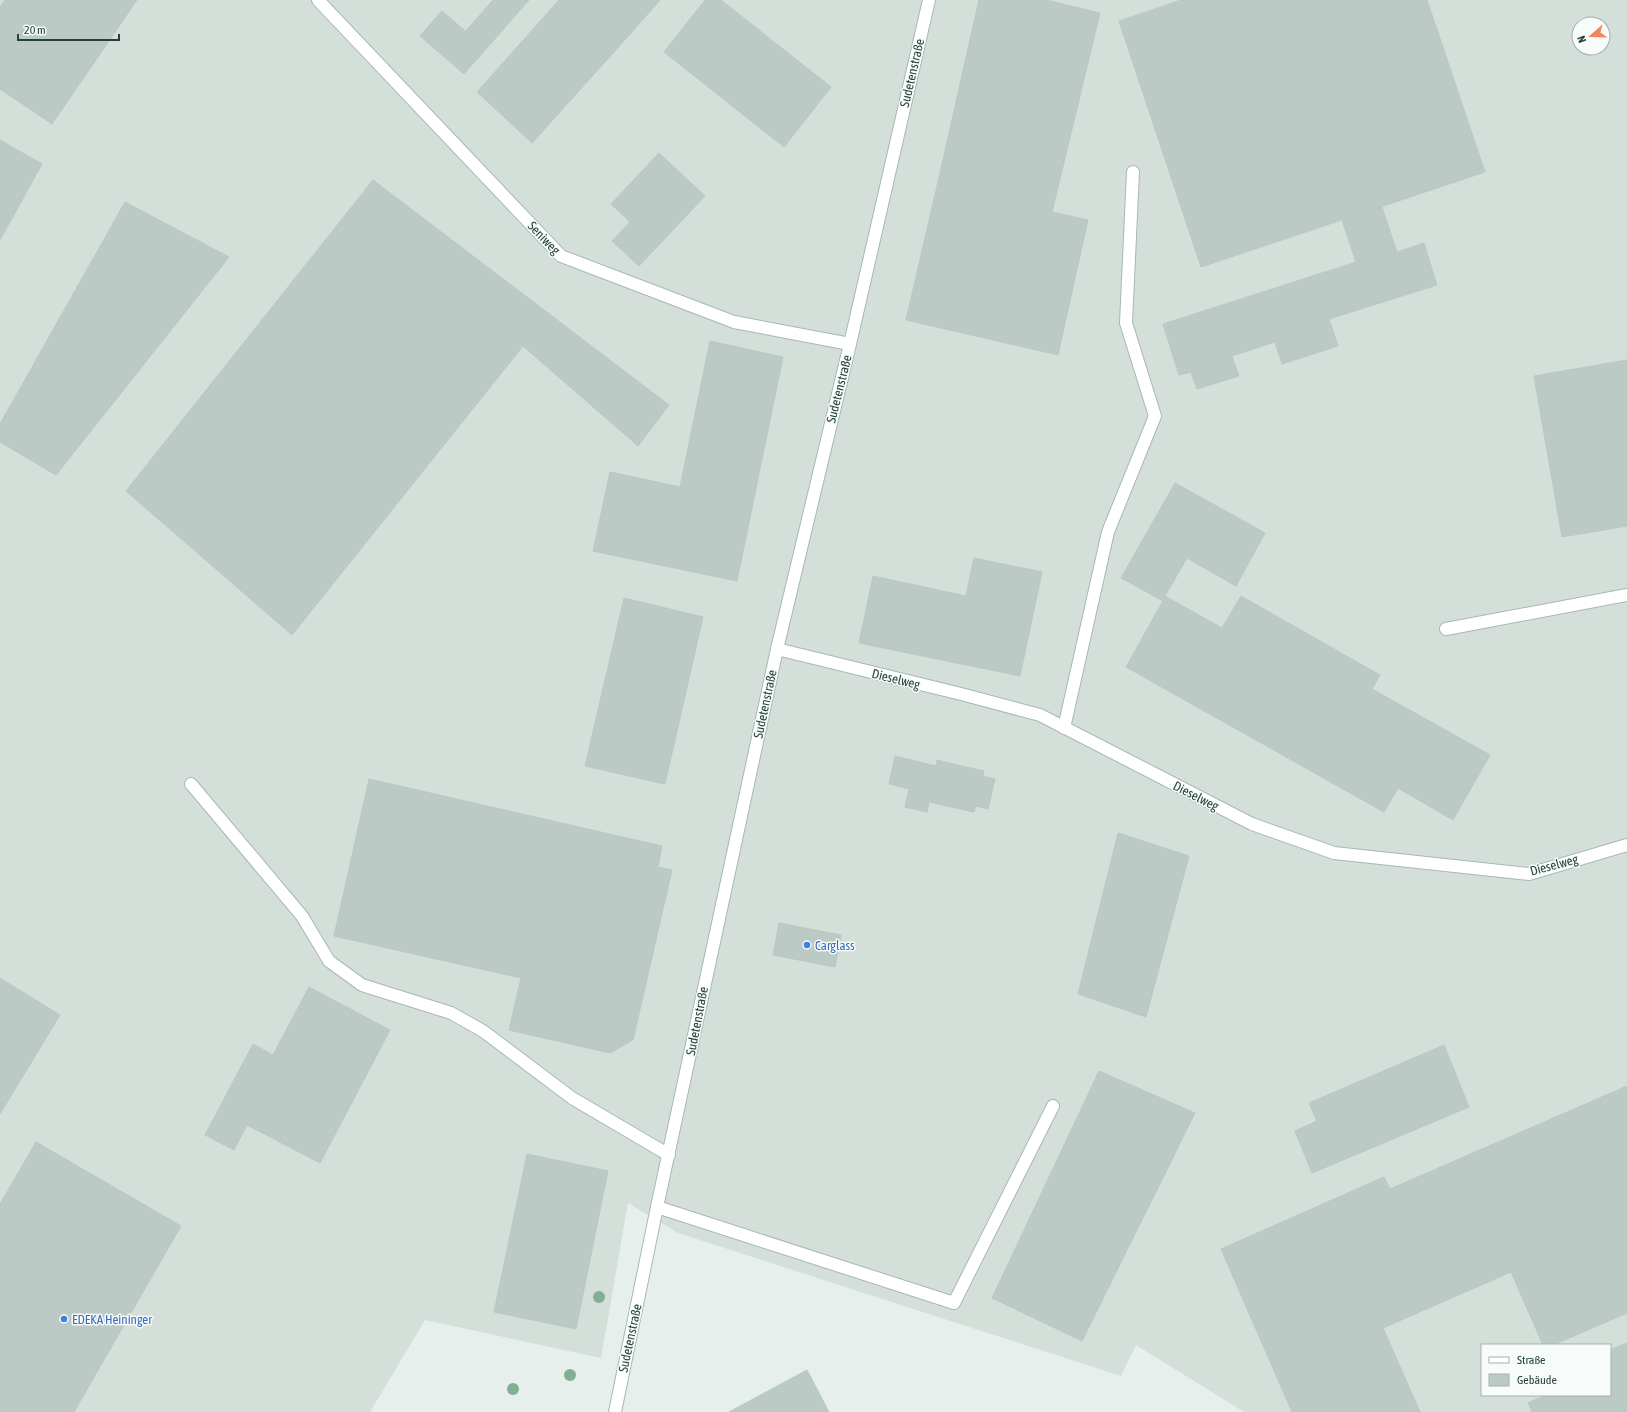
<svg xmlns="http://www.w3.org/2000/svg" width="1627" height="1412" font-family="'Asap Condensed',sans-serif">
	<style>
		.built { fill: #d4dfda; fill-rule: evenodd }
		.building { fill: #bbcac4; stroke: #b8c9c2 }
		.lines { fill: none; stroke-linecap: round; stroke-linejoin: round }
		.service-casing { stroke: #a8b8b2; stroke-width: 14 }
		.minor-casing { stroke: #a8b8b2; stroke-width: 14 }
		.tertiary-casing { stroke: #a8b8b2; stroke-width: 14 }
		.service { stroke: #fff; stroke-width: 12 }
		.minor { stroke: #fff; stroke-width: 12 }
		.tertiary { stroke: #fff; stroke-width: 12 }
		.tree { fill: #80af93 }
		.shop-dot { fill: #3f7fe0; stroke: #f7fbf9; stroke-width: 1.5 }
		.labels { text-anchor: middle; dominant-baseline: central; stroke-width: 3; stroke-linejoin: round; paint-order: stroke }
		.street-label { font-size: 13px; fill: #24423a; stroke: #f7fbf9 }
		.shop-label { font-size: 13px; fill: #366cbe; stroke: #f7fbf9; text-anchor: start }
	</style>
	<rect width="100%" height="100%" fill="#e6efeb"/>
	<path class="built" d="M 0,0 L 1627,0 L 1627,1412 L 1244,1412 L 1136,1345 L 1121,1376 L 678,1233 L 628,1203 L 601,1358 L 425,1320 L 370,1412 L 0,1412 ZM 1579,24 L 1603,24 L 1603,48 L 1579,48 ZM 1482,1345 L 1610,1345 L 1610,1395 L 1482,1395 Z"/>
	<g class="building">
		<path d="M 5,0 L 137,0 L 52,124 L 0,89 L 0,7 Z"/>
		<path d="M 493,0 L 529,0 L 486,49 L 465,32 Z"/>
		<path d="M 559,0 L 575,0 L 623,42 L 532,143 L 477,92 Z"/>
		<path d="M 575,0 L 660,0 L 623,42 Z"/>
		<path d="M 705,0 L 721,0 L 831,87 L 784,147 L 664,52 Z"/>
		<path d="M 979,0 L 1046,0 L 1100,13 L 1052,212 L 937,186 Z"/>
		<path d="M 1181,0 L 1427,0 L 1485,172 L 1201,267 L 1119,21 Z"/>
		<path d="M 442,11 L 486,49 L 464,74 L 420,36 Z"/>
		<path d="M 0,140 L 42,164 L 0,240 Z"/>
		<path d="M 659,153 L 705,196 L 639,266 L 612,241 L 630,222 L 611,204 Z"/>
		<path d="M 373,180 L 669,405 L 638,446 L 523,346 L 292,635 L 126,491 Z"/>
		<path d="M 937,186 L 1088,220 L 1058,355 L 906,320 Z"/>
		<path d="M 125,202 L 229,257 L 56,475 L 0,442 L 0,424 Z"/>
		<path d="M 1382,207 L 1397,252 L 1424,243 L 1437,285 L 1329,319 L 1338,346 L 1282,364 L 1275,342 L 1232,356 L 1239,376 L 1197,389 L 1191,372 L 1179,375 L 1163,324 L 1356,262 L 1342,220 Z"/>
		<path d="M 710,341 L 783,357 L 737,581 L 593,551 L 610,472 L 680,487 Z"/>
		<path d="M 1627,360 L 1627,526 L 1562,537 L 1534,376 Z"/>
		<path d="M 1175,483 L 1265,533 L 1236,586 L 1187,558 L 1165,596 L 1222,628 L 1241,596 L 1380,675 L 1372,689 L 1490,755 L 1453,820 L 1398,788 L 1384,812 L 1126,667 L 1163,601 L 1121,578 Z"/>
		<path d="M 974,558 L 1042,572 L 1020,676 L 859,643 L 873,576 L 966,596 Z"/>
		<path d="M 624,598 L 703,617 L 665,784 L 585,766 Z"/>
		<path d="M 895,756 L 936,766 L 937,760 L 984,771 L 983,776 L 995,779 L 988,809 L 976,806 L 974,812 L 929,802 L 927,812 L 905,807 L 909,789 L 889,784 Z"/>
		<path d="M 369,779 L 662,846 L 658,867 L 672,870 L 633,1040 L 610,1053 L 509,1030 L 521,978 L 334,936 Z"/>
		<path d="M 1118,833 L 1189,856 L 1146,1017 L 1078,994 Z"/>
		<path d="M 779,923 L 841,935 L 835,967 L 773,955 Z"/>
		<path d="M 0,978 L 60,1015 L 0,1114 Z"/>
		<path d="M 309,987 L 390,1030 L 320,1163 L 247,1125 L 234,1150 L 205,1135 L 253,1044 L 273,1055 Z"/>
		<path d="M 1444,1045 L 1469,1107 L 1312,1173 L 1295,1131 L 1317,1121 L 1309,1103 Z"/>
		<path d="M 1099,1071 L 1195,1113 L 1082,1341 L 992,1298 Z"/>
		<path d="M 1627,1086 L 1627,1313 L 1553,1345 L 1543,1345 L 1511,1272 L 1383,1328 L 1420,1412 L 1292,1412 L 1221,1249 L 1384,1177 L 1390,1189 Z"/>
		<path d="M 36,1142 L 181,1226 L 74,1412 L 0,1412 L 0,1204 Z"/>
		<path d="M 527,1154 L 608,1171 L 576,1329 L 494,1312 Z"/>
		<path d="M 1627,1343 L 1627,1412 L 1532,1412 L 1528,1403 L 1546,1395 L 1610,1395 L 1610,1350 Z"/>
		<path d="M 807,1370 L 829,1412 L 729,1412 Z"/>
	</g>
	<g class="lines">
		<g class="service-casing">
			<g id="service">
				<path d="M 1446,629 L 1627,595"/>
				<path d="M 1064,728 L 1108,532 L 1155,416 L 1126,323 L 1133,172"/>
				<path d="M 191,784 L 302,916 L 329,961 L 362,985 L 451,1013 L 483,1031 L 572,1098 L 669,1155"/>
				<path d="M 657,1207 L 954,1303 L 1053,1106"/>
			</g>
		</g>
		<g class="minor-casing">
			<g id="minor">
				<path d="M 318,0 L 561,256 L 734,322 L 850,344"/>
				<path d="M 777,649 L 961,694 L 1040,715 L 1252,824 L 1334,853 L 1529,874 L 1627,845"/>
			</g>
		</g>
		<g class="tertiary-casing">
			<path id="tertiary" d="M 615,1412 L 657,1207 L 777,649 L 850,344 L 929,0"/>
		</g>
		<use href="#service" class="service"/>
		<use href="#minor" class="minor"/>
		<use href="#tertiary" class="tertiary"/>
	</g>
	<g class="tree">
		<circle cx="599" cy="1297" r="6"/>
		<circle cx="570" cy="1375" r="6"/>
		<circle cx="513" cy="1389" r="6"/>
	</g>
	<g class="shop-dot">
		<circle cx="807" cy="945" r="4"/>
		<circle cx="64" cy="1319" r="4"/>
	</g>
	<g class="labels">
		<g class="street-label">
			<text transform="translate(912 73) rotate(-77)">Sudetenstraße</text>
			<text transform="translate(544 238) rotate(46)">Seniweg</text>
			<text transform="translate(839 389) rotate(-76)">Sudetenstraße</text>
			<text transform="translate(896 679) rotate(14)">Dieselweg</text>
			<text transform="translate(765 704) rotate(-78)">Sudetenstraße</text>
			<text transform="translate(1196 796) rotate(27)">Dieselweg</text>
			<text transform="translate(1554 865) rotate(-15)">Dieselweg</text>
			<text transform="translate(697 1021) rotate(-79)">Sudetenstraße</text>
			<text transform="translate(630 1338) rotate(-78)">Sudetenstraße</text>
		</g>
		<g class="shop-label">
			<text x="815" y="945">Carglass</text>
			<text x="72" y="1319">EDEKA Heininger</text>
		</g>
	</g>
	<rect x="1481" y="1344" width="130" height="52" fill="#f7fbf9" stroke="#a3b1ad"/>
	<rect x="1489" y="1357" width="20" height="6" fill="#ffffff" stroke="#a3b1ad"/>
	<text x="1517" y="1364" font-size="12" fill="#24423a">Straße</text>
	<rect x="1489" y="1374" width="20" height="12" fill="#bbcac4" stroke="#a3b1ad"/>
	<text x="1517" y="1384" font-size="12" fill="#24423a">Gebäude</text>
	<g transform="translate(1591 36) rotate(250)"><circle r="19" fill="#f7fbf9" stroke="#a3b1ad"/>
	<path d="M0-3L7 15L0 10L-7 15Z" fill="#f4845f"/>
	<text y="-6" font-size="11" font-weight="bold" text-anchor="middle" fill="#24423a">N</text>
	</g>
	<path d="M18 34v6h101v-6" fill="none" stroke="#24423a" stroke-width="2"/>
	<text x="24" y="34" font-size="12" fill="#24423a" stroke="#f7fbf9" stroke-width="3" paint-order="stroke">20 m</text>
</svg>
